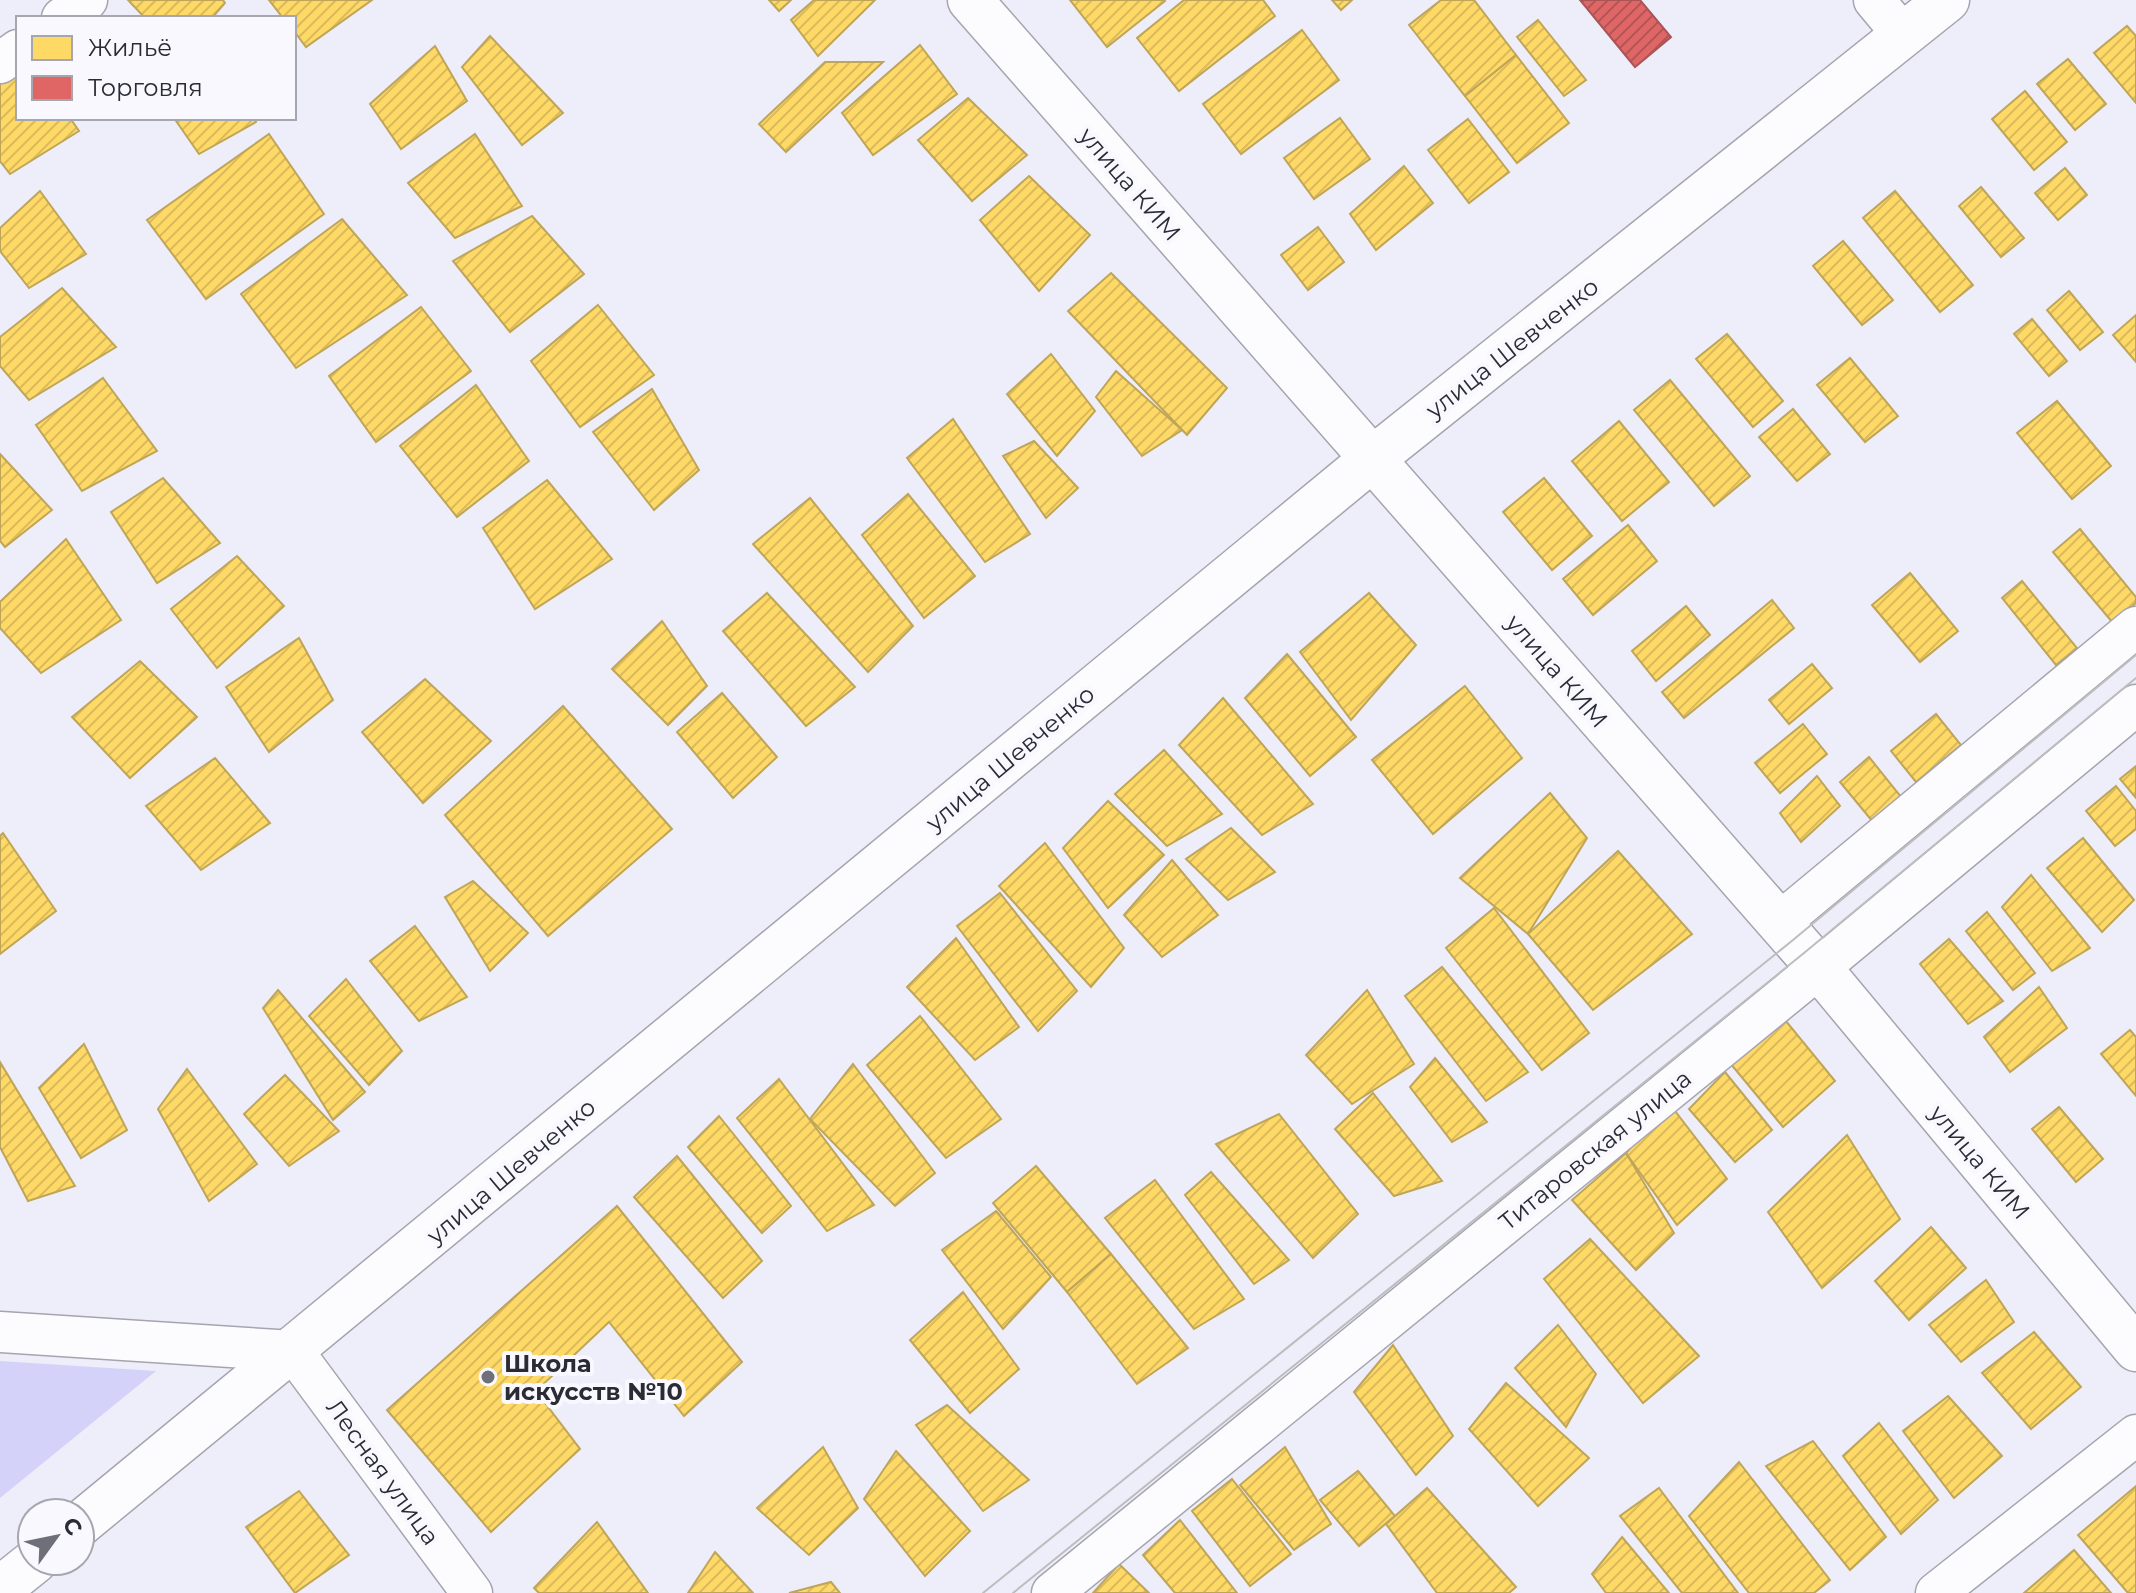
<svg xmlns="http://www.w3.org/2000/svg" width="2136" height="1593" font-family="Montserrat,sans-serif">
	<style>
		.park { fill: #d4d2f8 }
		.homes { fill: url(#homes-hatch); stroke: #bfa557; stroke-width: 2 }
		.shops { fill: url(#shops-hatch); stroke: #aa5457; stroke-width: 2 }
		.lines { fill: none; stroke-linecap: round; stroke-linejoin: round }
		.minor-casing { stroke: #a5a4af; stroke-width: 43 }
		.tertiary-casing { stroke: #a5a4af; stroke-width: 47 }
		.minor { stroke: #fcfcfe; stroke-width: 40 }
		.tertiary { stroke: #fcfcfe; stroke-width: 44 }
		.tram { stroke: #bdbdbf; stroke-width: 2 }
		.poi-dot { fill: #6f6f7a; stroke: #f8f8fe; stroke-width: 3 }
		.labels { text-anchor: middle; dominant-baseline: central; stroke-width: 8; stroke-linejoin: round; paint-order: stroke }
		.street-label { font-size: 24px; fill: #2b2b35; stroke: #f8f8fe }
		.poi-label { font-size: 24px; font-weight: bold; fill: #2b2b35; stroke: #f8f8fe; text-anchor: start }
	</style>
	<defs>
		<pattern id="homes-hatch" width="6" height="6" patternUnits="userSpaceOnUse" patternTransform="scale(2)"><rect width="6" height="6" fill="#ffd966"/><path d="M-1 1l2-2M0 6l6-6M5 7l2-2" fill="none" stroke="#dbba59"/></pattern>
		<pattern id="shops-hatch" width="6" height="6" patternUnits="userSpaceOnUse" patternTransform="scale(2)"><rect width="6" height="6" fill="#e06666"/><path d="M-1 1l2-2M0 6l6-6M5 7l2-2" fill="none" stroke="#b65455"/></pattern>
	</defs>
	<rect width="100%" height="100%" fill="#eeeefa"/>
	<path class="park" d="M 0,1361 L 156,1371 L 0,1498 Z"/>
	<g class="homes">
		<path d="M 128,0 L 223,0 L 225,3 L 212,18 L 145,18 Z"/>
		<path d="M 269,0 L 372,0 L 306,47 L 294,31 L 294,18 L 283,18 Z"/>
		<path d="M 769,0 L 791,0 L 779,11 Z"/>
		<path d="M 814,0 L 875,0 L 818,56 L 791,20 Z"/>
		<path d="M 1070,0 L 1164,0 L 1165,1 L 1107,47 Z"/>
		<path d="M 1184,0 L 1263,0 L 1275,16 L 1179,91 L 1137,38 Z"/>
		<path d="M 1332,0 L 1352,0 L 1341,10 Z"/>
		<path d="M 1441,0 L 1474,0 L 1516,55 L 1465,96 L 1409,25 Z"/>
		<path d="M 1538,20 L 1586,80 L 1564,96 L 1517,37 Z"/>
		<path d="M 2127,26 L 2136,36 L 2136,103 L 2094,53 Z"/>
		<path d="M 1302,30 L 1339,80 L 1241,154 L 1203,104 Z"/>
		<path d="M 490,36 L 563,113 L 522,145 L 462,67 Z"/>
		<path d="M 920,45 L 957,94 L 873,155 L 842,113 Z"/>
		<path d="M 435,46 L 467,101 L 401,149 L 370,104 Z"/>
		<path d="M 1516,55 L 1569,123 L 1517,163 L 1465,96 Z"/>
		<path d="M 2068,59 L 2106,104 L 2075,130 L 2037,84 Z"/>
		<path d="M 825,62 L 883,62 L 786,152 L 759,124 Z"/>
		<path d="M 18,66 L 18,118 L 70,118 L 79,131 L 10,174 L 0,161 L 0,81 Z"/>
		<path d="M 2025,91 L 2067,142 L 2034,170 L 1992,119 Z"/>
		<path d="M 968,98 L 1027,155 L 972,201 L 918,140 Z"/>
		<path d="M 174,118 L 253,118 L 256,122 L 199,154 Z"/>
		<path d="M 1340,118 L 1370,159 L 1314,199 L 1284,158 Z"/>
		<path d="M 1468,119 L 1509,172 L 1469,203 L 1428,150 Z"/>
		<path d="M 269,134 L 324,214 L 206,299 L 147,220 Z"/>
		<path d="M 475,134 L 522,206 L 455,238 L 408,183 Z"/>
		<path d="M 1404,166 L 1433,203 L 1376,250 L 1350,214 Z"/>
		<path d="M 2065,168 L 2087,195 L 2058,220 L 2035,193 Z"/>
		<path d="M 1029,176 L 1090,235 L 1039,291 L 980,220 Z"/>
		<path d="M 1981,187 L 2024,238 L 2001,257 L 1959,206 Z"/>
		<path d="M 40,191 L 86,254 L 29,288 L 0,251 L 0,228 Z"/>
		<path d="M 1895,191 L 1973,285 L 1940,312 L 1863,218 Z"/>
		<path d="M 532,216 L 584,274 L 510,332 L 453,261 Z"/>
		<path d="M 342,219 L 407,295 L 296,368 L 241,294 Z"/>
		<path d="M 1318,227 L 1344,262 L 1308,290 L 1281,255 Z"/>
		<path d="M 1843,241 L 1893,300 L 1862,325 L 1813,266 Z"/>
		<path d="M 1111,273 L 1227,388 L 1187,435 L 1068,311 Z"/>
		<path d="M 62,288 L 116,347 L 29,400 L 0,366 L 0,337 Z"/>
		<path d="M 2069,291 L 2103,332 L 2080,350 L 2047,310 Z"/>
		<path d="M 598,305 L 654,375 L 580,427 L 531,361 Z"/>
		<path d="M 421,307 L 471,371 L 376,442 L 329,376 Z"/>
		<path d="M 2136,315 L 2136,362 L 2113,335 Z"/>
		<path d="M 2032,319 L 2067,361 L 2049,376 L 2014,334 Z"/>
		<path d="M 1727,334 L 1783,401 L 1753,427 L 1696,359 Z"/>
		<path d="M 1051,354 L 1095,411 L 1057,456 L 1007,394 Z"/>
		<path d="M 1850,358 L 1898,416 L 1865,442 L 1817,385 Z"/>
		<path d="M 1116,371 L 1182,430 L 1142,456 L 1096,397 Z"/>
		<path d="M 103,378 L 157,451 L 82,491 L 36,425 Z"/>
		<path d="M 1670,380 L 1750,476 L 1714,506 L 1634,410 Z"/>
		<path d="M 476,385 L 529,461 L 457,517 L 400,446 Z"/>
		<path d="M 652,389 L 699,470 L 654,510 L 593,432 Z"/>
		<path d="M 2057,401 L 2111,466 L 2072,499 L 2017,433 Z"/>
		<path d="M 1793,409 L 1830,454 L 1797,481 L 1759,437 Z"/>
		<path d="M 953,419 L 1030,534 L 985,562 L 907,458 Z"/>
		<path d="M 1619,421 L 1669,482 L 1622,521 L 1572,461 Z"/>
		<path d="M 1034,441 L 1078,488 L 1046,518 L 1003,456 Z"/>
		<path d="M 0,454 L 52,510 L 5,547 L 0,541 Z"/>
		<path d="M 163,478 L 220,543 L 157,583 L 111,512 Z"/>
		<path d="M 1544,478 L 1592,536 L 1552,570 L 1503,512 Z"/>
		<path d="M 547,480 L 612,559 L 535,609 L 483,528 Z"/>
		<path d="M 908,494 L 975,576 L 924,618 L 862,535 Z"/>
		<path d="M 810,498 L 913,626 L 868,672 L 753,544 Z"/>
		<path d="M 1628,525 L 1657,561 L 1593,615 L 1563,579 Z"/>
		<path d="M 2080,529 L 2136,597 L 2136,603 L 2113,623 L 2053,552 Z"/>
		<path d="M 66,539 L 121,620 L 41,673 L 0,628 L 0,602 Z"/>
		<path d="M 237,556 L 284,606 L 217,668 L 171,609 Z"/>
		<path d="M 1910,573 L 1958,631 L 1920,662 L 1872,605 Z"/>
		<path d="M 2022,581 L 2077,648 L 2056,665 L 2002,598 Z"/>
		<path d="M 767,593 L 855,687 L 806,726 L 723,631 Z"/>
		<path d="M 1369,593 L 1416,645 L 1351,720 L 1300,652 Z"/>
		<path d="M 1772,600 L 1794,628 L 1684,718 L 1662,692 Z"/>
		<path d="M 1686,606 L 1710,635 L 1656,681 L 1632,651 Z"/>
		<path d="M 662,621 L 707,686 L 668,725 L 612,669 Z"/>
		<path d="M 299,638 L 333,700 L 269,752 L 226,687 Z"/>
		<path d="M 1287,654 L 1356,737 L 1310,776 L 1245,698 Z"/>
		<path d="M 140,661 L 197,717 L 130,778 L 72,717 Z"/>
		<path d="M 1812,664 L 1832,688 L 1789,724 L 1769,700 Z"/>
		<path d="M 425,679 L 491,741 L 423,803 L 362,732 Z"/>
		<path d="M 1465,686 L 1522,758 L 1433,834 L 1372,760 Z"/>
		<path d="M 722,693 L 777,757 L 733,798 L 677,732 Z"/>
		<path d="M 1223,698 L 1313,804 L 1262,835 L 1179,745 Z"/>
		<path d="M 563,706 L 672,829 L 548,936 L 445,815 Z"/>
		<path d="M 1936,714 L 1961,745 L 1916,782 L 1891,751 Z"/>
		<path d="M 1803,724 L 1827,754 L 1780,793 L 1755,763 Z"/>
		<path d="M 1164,750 L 1222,814 L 1167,846 L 1115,794 Z"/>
		<path d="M 1869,757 L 1902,798 L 1873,822 L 1840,782 Z"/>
		<path d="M 215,758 L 270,823 L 201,870 L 146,806 Z"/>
		<path d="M 2136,766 L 2136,798 L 2120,779 Z"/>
		<path d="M 1817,776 L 1840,806 L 1801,842 L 1780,813 Z"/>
		<path d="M 2116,786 L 2136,811 L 2136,829 L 2115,846 L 2086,811 Z"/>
		<path d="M 1550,793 L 1587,838 L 1528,934 L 1460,878 Z"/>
		<path d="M 1108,801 L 1164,855 L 1108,908 L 1063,848 Z"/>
		<path d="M 1231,828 L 1275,872 L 1228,900 L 1186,859 Z"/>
		<path d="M 3,833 L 56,911 L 0,954 L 0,836 Z"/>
		<path d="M 2083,838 L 2134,900 L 2102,932 L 2047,868 Z"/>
		<path d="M 1045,843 L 1124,948 L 1091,987 L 999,886 Z"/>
		<path d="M 1618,851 L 1692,934 L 1593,1010 L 1528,934 Z"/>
		<path d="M 1172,860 L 1218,915 L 1162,957 L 1124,915 Z"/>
		<path d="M 2031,875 L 2090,948 L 2052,971 L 2002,907 Z"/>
		<path d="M 473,881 L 528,933 L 490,971 L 445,897 Z"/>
		<path d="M 1000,893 L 1077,991 L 1038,1031 L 957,926 Z"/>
		<path d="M 1494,908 L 1589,1033 L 1542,1070 L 1446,948 Z"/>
		<path d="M 1987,912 L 2035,973 L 2013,990 L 1966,931 Z"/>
		<path d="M 415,926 L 467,997 L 419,1021 L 370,961 Z"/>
		<path d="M 956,938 L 1019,1027 L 975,1060 L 907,987 Z"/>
		<path d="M 1949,939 L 2003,1001 L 1968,1024 L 1920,964 Z"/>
		<path d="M 1442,967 L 1528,1072 L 1486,1101 L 1405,996 Z"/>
		<path d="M 346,979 L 402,1051 L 369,1085 L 309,1016 Z"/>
		<path d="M 2039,987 L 2067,1028 L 2010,1072 L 1984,1037 Z"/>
		<path d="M 278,990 L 365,1092 L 333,1120 L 263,1008 Z"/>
		<path d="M 1367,990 L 1414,1064 L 1352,1104 L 1306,1055 Z"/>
		<path d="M 1781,1015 L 1835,1081 L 1783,1127 L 1730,1063 Z"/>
		<path d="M 920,1016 L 1001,1119 L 946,1158 L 867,1065 Z"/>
		<path d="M 2130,1030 L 2136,1037 L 2136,1096 L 2101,1054 Z"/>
		<path d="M 84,1044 L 127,1130 L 81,1158 L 39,1088 Z"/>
		<path d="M 1435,1058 L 1487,1122 L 1452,1142 L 1410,1087 Z"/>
		<path d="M 0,1062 L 75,1186 L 28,1201 L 0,1147 Z"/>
		<path d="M 853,1064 L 935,1173 L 895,1206 L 810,1119 Z"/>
		<path d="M 187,1069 L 257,1164 L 209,1201 L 158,1109 Z"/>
		<path d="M 1725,1072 L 1772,1130 L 1735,1162 L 1689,1109 Z"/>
		<path d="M 285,1075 L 339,1131 L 289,1166 L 244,1114 Z"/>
		<path d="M 779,1079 L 874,1205 L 827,1231 L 737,1118 Z"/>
		<path d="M 1373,1093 L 1442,1181 L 1394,1196 L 1335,1129 Z"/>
		<path d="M 1669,1103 L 1727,1179 L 1677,1225 L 1626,1153 Z"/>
		<path d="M 2059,1107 L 2103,1159 L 2076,1182 L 2032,1129 Z"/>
		<path d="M 1279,1114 L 1358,1214 L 1313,1258 L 1216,1144 Z"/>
		<path d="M 719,1116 L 791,1206 L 762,1233 L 688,1147 Z"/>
		<path d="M 1847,1135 L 1900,1219 L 1822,1288 L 1768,1212 Z"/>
		<path d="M 1626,1153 L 1674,1233 L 1636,1270 L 1572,1200 Z"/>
		<path d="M 677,1156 L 762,1261 L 723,1298 L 634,1197 Z"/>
		<path d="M 1036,1166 L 1111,1254 L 1067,1292 L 993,1203 Z"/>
		<path d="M 1211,1172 L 1289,1260 L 1254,1284 L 1185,1195 Z"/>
		<path d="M 1155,1180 L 1244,1299 L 1194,1329 L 1105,1218 Z"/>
		<path d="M 617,1206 L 742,1362 L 684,1416 L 609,1322 L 536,1391 L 580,1449 L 491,1532 L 387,1410 Z"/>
		<path d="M 996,1211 L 1051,1277 L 1003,1329 L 942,1250 Z"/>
		<path d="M 1931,1227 L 1966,1268 L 1909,1320 L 1875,1281 Z"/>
		<path d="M 1590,1239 L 1699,1356 L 1643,1403 L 1544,1279 Z"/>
		<path d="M 1111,1254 L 1188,1348 L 1137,1384 L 1067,1292 Z"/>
		<path d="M 1986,1280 L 2014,1322 L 1961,1362 L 1929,1325 Z"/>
		<path d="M 963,1292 L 1019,1369 L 970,1413 L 910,1340 Z"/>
		<path d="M 1558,1325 L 1596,1374 L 1566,1427 L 1515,1368 Z"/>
		<path d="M 2034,1332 L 2081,1387 L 2031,1429 L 1982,1373 Z"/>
		<path d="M 1393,1345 L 1453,1436 L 1416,1475 L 1354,1392 Z"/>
		<path d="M 1506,1383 L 1589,1458 L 1538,1506 L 1469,1429 Z"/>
		<path d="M 1948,1396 L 2002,1456 L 1954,1498 L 1903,1431 Z"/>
		<path d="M 947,1405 L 1029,1480 L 983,1511 L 916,1425 Z"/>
		<path d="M 1879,1423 L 1938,1500 L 1901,1534 L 1843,1456 Z"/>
		<path d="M 1813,1441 L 1886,1537 L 1850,1570 L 1766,1466 Z"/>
		<path d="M 823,1447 L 858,1508 L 809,1555 L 757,1508 Z"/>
		<path d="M 1285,1447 L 1331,1524 L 1294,1550 L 1240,1485 Z"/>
		<path d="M 896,1451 L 970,1531 L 925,1576 L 864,1499 Z"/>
		<path d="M 1739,1462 L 1830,1580 L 1814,1593 L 1749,1593 L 1689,1516 Z"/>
		<path d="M 1358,1471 L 1395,1516 L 1359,1546 L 1320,1500 Z"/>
		<path d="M 1232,1479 L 1291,1554 L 1250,1586 L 1192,1511 Z"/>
		<path d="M 2136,1486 L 2136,1593 L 2128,1593 L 2078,1535 Z"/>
		<path d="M 1427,1488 L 1516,1587 L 1509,1593 L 1437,1593 L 1386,1524 Z"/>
		<path d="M 1659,1488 L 1738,1593 L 1682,1593 L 1620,1516 Z"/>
		<path d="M 299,1491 L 349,1555 L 295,1593 L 246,1527 Z"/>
		<path d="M 1180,1520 L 1237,1593 L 1175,1593 L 1143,1555 Z"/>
		<path d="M 597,1522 L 648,1593 L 539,1593 L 534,1588 Z"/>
		<path d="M 1622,1537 L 1669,1593 L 1606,1593 L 1592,1574 Z"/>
		<path d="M 2074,1550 L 2111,1593 L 2024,1593 Z"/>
		<path d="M 715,1552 L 753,1593 L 688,1593 Z"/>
		<path d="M 1119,1564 L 1149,1593 L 1093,1593 Z"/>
		<path d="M 831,1582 L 840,1593 L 789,1593 Z"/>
	</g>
	<path class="shops" d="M 1580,0 L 1640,0 L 1671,37 L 1635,67 Z"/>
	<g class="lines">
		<g class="minor-casing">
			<g id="minor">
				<path d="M 1874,0 L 1904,36"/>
				<path d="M 62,18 L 87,0"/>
				<path d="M 0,63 L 18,50"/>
				<path d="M 1779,923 L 2136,627"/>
				<path d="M 0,1332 L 293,1351 L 472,1593"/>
				<path d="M 1052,1593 L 1819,968 L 2136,705"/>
				<path d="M 1936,1593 L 2136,1435"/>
			</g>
		</g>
		<g class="tertiary-casing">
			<g id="tertiary">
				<path d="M 970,0 L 1819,968 L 2136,1349"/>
				<path d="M 80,1524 L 1371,460 L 1947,0"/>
				<path d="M 0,1589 L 35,1561"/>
			</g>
		</g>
		<use href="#minor" class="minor"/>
		<use href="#tertiary" class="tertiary"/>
		<g class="tram">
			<path d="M 983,1593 L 1793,940 L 2136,655"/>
			<path d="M 1013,1593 L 1804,953 L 2136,678"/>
		</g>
	</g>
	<circle class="poi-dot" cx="488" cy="1377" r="8"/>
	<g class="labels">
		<g class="street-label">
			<text transform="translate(1130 184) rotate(49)">улица КИМ</text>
			<text transform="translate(1512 348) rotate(-38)">улица Шевченко</text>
			<text transform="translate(1557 671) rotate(49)">улица КИМ</text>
			<text transform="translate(1010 758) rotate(-40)">улица Шевченко</text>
			<text transform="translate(1595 1150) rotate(-39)">Титаровская улица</text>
			<text transform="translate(1980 1162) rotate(50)">улица КИМ</text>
			<text transform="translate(511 1171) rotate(-40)">улица Шевченко</text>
			<text transform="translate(383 1472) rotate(54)">Лесная улица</text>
		</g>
		<g class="poi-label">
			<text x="504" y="1363">Школа<tspan x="504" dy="28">искусств №10</tspan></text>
		</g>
	</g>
	<rect x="16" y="16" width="280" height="104" fill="#f8f8fe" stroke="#a6a6ae" stroke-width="2"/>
	<rect x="32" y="36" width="40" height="24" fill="#ffd966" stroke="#a6a6ae" stroke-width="2"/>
	<text x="88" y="56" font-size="24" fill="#2b2b35">Жильё</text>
	<rect x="32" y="76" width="40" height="24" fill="#e06666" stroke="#a6a6ae" stroke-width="2"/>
	<text x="88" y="96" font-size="24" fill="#2b2b35">Торговля</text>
	<g transform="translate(56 1537) rotate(57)"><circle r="38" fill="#f8f8fe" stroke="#a6a6ae" stroke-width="2"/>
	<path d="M0-6L14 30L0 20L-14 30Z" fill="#6f6f7a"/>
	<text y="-12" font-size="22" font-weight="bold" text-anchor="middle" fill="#2b2b35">С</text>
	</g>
</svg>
